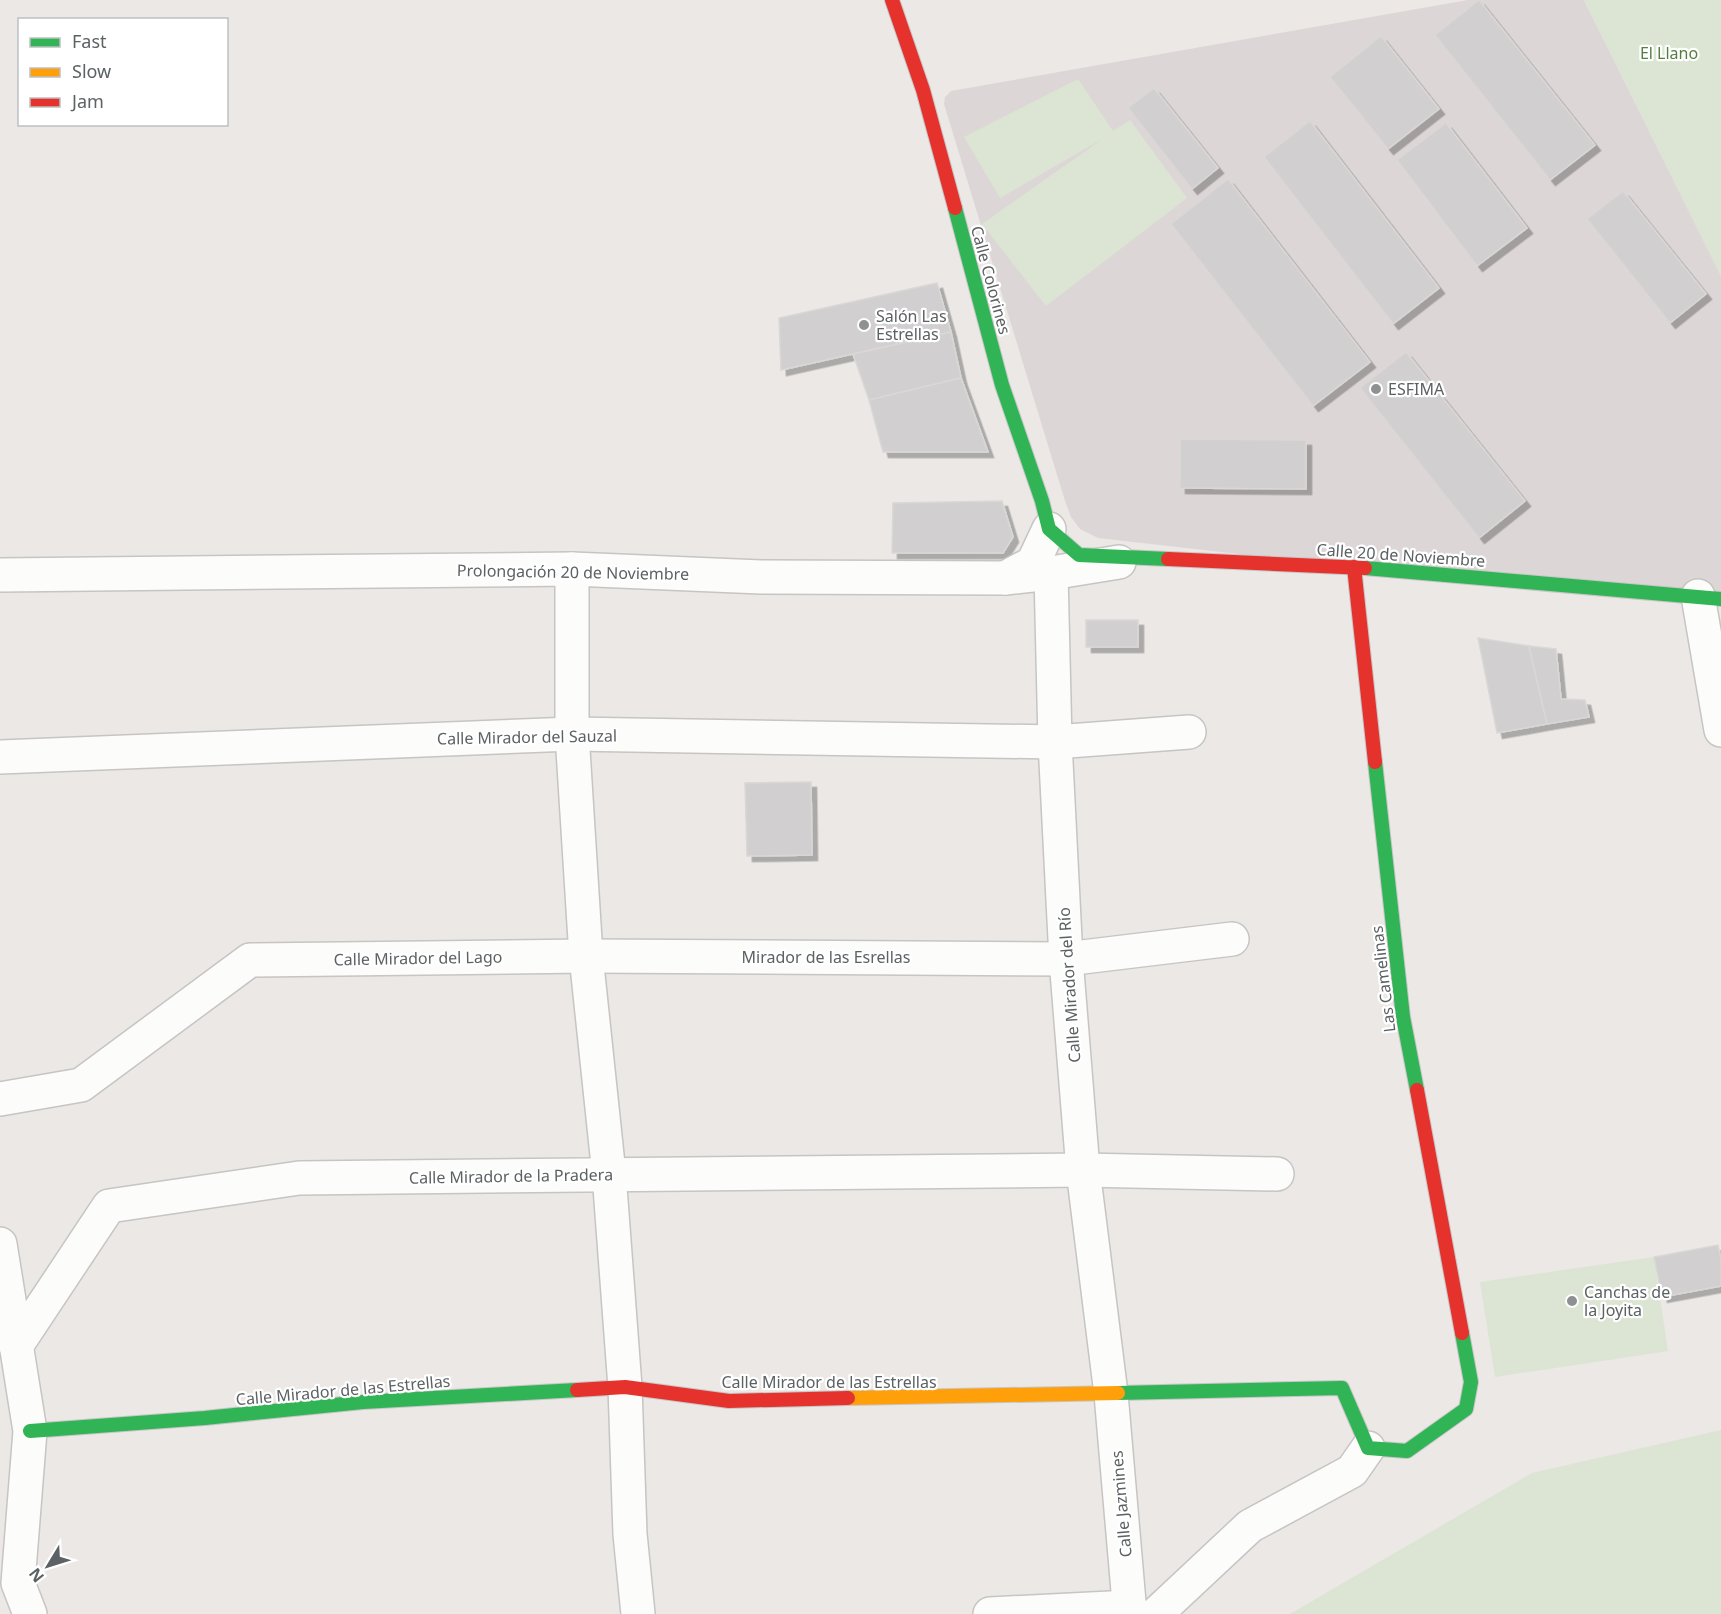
<svg xmlns="http://www.w3.org/2000/svg" width="1721" height="1614" font-family="'Noto Sans',sans-serif">
	<style>
		.education { fill: #dcd7d6 }
		.green { fill: #dce4d3 }
		.building { fill: #d1cfcf; stroke: #dad7d6; stroke-width: 1.5; filter: url(#shadow) }
		.lines { fill: none; stroke-linecap: round; stroke-linejoin: round }
		.street-casing { stroke: #c6c5c4; stroke-width: 36 }
		.fast-casing { stroke: #c7c6c6; stroke-width: 16 }
		.slow-casing { stroke: #c7c6c6; stroke-width: 16 }
		.jam-casing { stroke: #c7c6c6; stroke-width: 16 }
		.street { stroke: #fcfcfb; stroke-width: 33 }
		.fast { stroke: #30b455; stroke-width: 14 }
		.slow { stroke: #ff9f0a; stroke-width: 14 }
		.jam { stroke: #e5322d; stroke-width: 14 }
		.poi-dot { fill: #8e9091; stroke: #fff; stroke-width: 2 }
		.labels { text-anchor: middle; dominant-baseline: central; stroke-width: 4.5; stroke-linejoin: round; paint-order: stroke }
		.park-label { font-size: 16px; fill: #547f3f; stroke: #fff }
		.street-label { font-size: 16px; fill: #5c6163; stroke: #fff }
		.poi-label { font-size: 16px; fill: #5c6163; stroke: #fff; text-anchor: start }
	</style>
	<defs>
		<filter id="shadow"><feDropShadow dx="5.5" dy="5.5" stdDeviation="0" flood-color="#0004"/></filter>
	</defs>
	<rect width="100%" height="100%" fill="#ebe8e6"/>
	<path class="education" d="M 1468,0 L 1584,0 L 1721,276 L 1721,598 L 1354,567 L 1098,538 L 1080,529 L 1071,517 L 1065,501 L 944,104 L 945,97 L 951,91 Z"/>
	<g class="green">
		<path d="M 1584,0 L 1721,0 L 1721,276 Z"/>
		<path d="M 1078,79 L 1113,131 L 1130,120 L 1187,198 L 1046,306 L 982,224 L 1104,138 L 1000,198 L 964,137 Z"/>
		<path d="M 1654,1257 L 1668,1351 L 1495,1377 L 1480,1282 Z"/>
		<path d="M 1721,1430 L 1721,1614 L 1290,1614 L 1532,1473 Z"/>
	</g>
	<g class="building">
		<path d="M 1479,0 L 1595,145 L 1550,180 L 1435,35 Z"/>
		<path d="M 1381,36 L 1439,109 L 1388,149 L 1330,77 Z"/>
		<path d="M 1154,88 L 1218,168 L 1192,189 L 1128,108 Z"/>
		<path d="M 1310,121 L 1439,288 L 1393,324 L 1264,157 Z"/>
		<path d="M 1446,123 L 1527,228 L 1477,266 L 1397,160 Z"/>
		<path d="M 1228,179 L 1370,362 L 1313,406 L 1171,224 Z"/>
		<path d="M 1623,191 L 1706,294 L 1670,323 L 1587,219 Z"/>
		<path d="M 937,283 L 951,332 L 781,370 L 779,318 Z"/>
		<path d="M 951,332 L 961,378 L 869,400 L 853,354 Z"/>
		<path d="M 1406,352 L 1525,501 L 1479,538 L 1360,388 Z"/>
		<path d="M 961,378 L 988,452 L 883,452 L 869,400 Z"/>
		<path d="M 1180,439 L 1306,440 L 1306,489 L 1180,488 Z"/>
		<path d="M 1002,501 L 1013,537 L 1003,553 L 892,553 L 893,503 Z"/>
		<rect x="1086" y="620" width="52" height="27"/>
		<path d="M 1478,638 L 1529,646 L 1547,724 L 1497,733 Z"/>
		<path d="M 1529,646 L 1556,649 L 1561,699 L 1585,700 L 1589,717 L 1547,724 Z"/>
		<path d="M 811,782 L 812,855 L 747,856 L 745,783 Z"/>
		<path d="M 1718,1245 L 1721,1260 L 1721,1286 L 1662,1297 L 1654,1257 Z"/>
	</g>
	<g class="lines">
		<g class="street-casing">
			<g id="street">
				<path d="M 572,569 L 572,734 L 586,956 L 609,1174 L 625,1387 L 630,1534 L 638,1614"/>
				<path d="M 1051,573 L 1055,742 L 1066,959 L 1083,1170 L 1111,1394 L 1130,1614"/>
				<path d="M 0,575 L 572,569 L 761,577 L 1005,578 L 1051,573 L 1119,562"/>
				<path d="M 1005,578 L 1033,563 L 1049,529"/>
				<path d="M 1698,596 L 1721,730"/>
				<path d="M 0,757 L 572,734 L 1055,742 L 1189,732"/>
				<path d="M 0,1099 L 81,1085 L 250,960 L 586,956 L 1066,959 L 1232,939"/>
				<path d="M 0,1244 L 30,1431 L 18,1583 L 30,1614"/>
				<path d="M 16,1346 L 109,1206 L 299,1178 L 1083,1170 L 1277,1174"/>
				<path d="M 990,1614 L 1130,1607"/>
				<path d="M 1156,1614 L 1250,1526 L 1352,1471 L 1368,1448"/>
			</g>
		</g>
		<g class="fast-casing">
			<g id="fast">
				<path d="M 955,208 L 1002,385 L 1042,501 L 1049,529 L 1079,555 L 1168,559"/>
				<path d="M 1365,568 L 1721,599"/>
				<path d="M 1375,762 L 1403,1017 L 1417,1090"/>
				<path d="M 1118,1393 L 1342,1388 L 1368,1448 L 1407,1451 L 1466,1409 L 1471,1382 L 1462,1333"/>
				<path d="M 30,1431 L 205,1418 L 363,1402 L 577,1390"/>
			</g>
		</g>
		<g class="slow-casing">
			<path id="slow" d="M 848,1398 L 1118,1393"/>
		</g>
		<g class="jam-casing">
			<g id="jam">
				<path d="M 892,0 L 923,90 L 955,208"/>
				<path d="M 1168,559 L 1365,568"/>
				<path d="M 1354,567 L 1375,762"/>
				<path d="M 1417,1090 L 1462,1333"/>
				<path d="M 577,1390 L 625,1387 L 729,1401 L 848,1398"/>
			</g>
		</g>
		<use href="#street" class="street"/>
		<use href="#fast" class="fast"/>
		<use href="#slow" class="slow"/>
		<use href="#jam" class="jam"/>
	</g>
	<g class="poi-dot">
		<circle cx="864" cy="325" r="6"/>
		<circle cx="1376" cy="389" r="6"/>
		<circle cx="1572" cy="1301" r="6"/>
	</g>
	<g class="labels">
		<g class="park-label">
			<text x="1669" y="53">El Llano</text>
		</g>
		<g class="street-label">
			<text transform="translate(991 280) rotate(75)">Calle Colorines</text>
			<text transform="translate(1401 555) rotate(4)">Calle 20 de Noviembre</text>
			<text transform="translate(573 572) rotate(1)">Prolongación 20 de Noviembre</text>
			<text transform="translate(527 737) rotate(-1)">Calle Mirador del Sauzal</text>
			<text x="826" y="957">Mirador de las Esrellas</text>
			<text transform="translate(418 958) rotate(-1)">Calle Mirador del Lago</text>
			<text transform="translate(1383 979) rotate(-97)">Las Camelinas</text>
			<text transform="translate(1069 985) rotate(-94)">Calle Mirador del Río</text>
			<text transform="translate(511 1176) rotate(-1)">Calle Mirador de la Pradera</text>
			<text x="829" y="1382">Calle Mirador de las Estrellas</text>
			<text transform="translate(343 1390) rotate(-5)">Calle Mirador de las Estrellas</text>
			<text transform="translate(1121 1504) rotate(-95)">Calle Jazmines</text>
		</g>
		<g class="poi-label">
			<text x="876" y="316">Salón Las<tspan x="876" dy="18">Estrellas</tspan></text>
			<text x="1388" y="389">ESFIMA</text>
			<text x="1584" y="1292">Canchas de<tspan x="1584" dy="18">la Joyita</tspan></text>
		</g>
	</g>
	<rect x="18" y="18" width="210" height="108" fill="#ffffff" stroke="#bec0c1" stroke-width="1.5"/>
	<rect x="30" y="38" width="30" height="9" fill="#30b455" stroke="#bec0c1" stroke-width="1.5"/>
	<text x="72" y="48" font-size="18" fill="#5c6163">Fast</text>
	<rect x="30" y="68" width="30" height="9" fill="#ff9f0a" stroke="#bec0c1" stroke-width="1.5"/>
	<text x="72" y="78" font-size="18" fill="#5c6163">Slow</text>
	<rect x="30" y="98" width="30" height="9" fill="#e5322d" stroke="#bec0c1" stroke-width="1.5"/>
	<text x="72" y="108" font-size="18" fill="#5c6163">Jam</text>
	<g transform="translate(48 1566) rotate(232)" stroke="#ffffff" stroke-width="4.5" paint-order="stroke">
	<path d="M0-4.5L10 22L0 15L-10 22Z" fill="#5c6163"/>
	<text y="-9" font-size="16" font-weight="bold" text-anchor="middle" fill="#5c6163">N</text>
	</g>
</svg>
